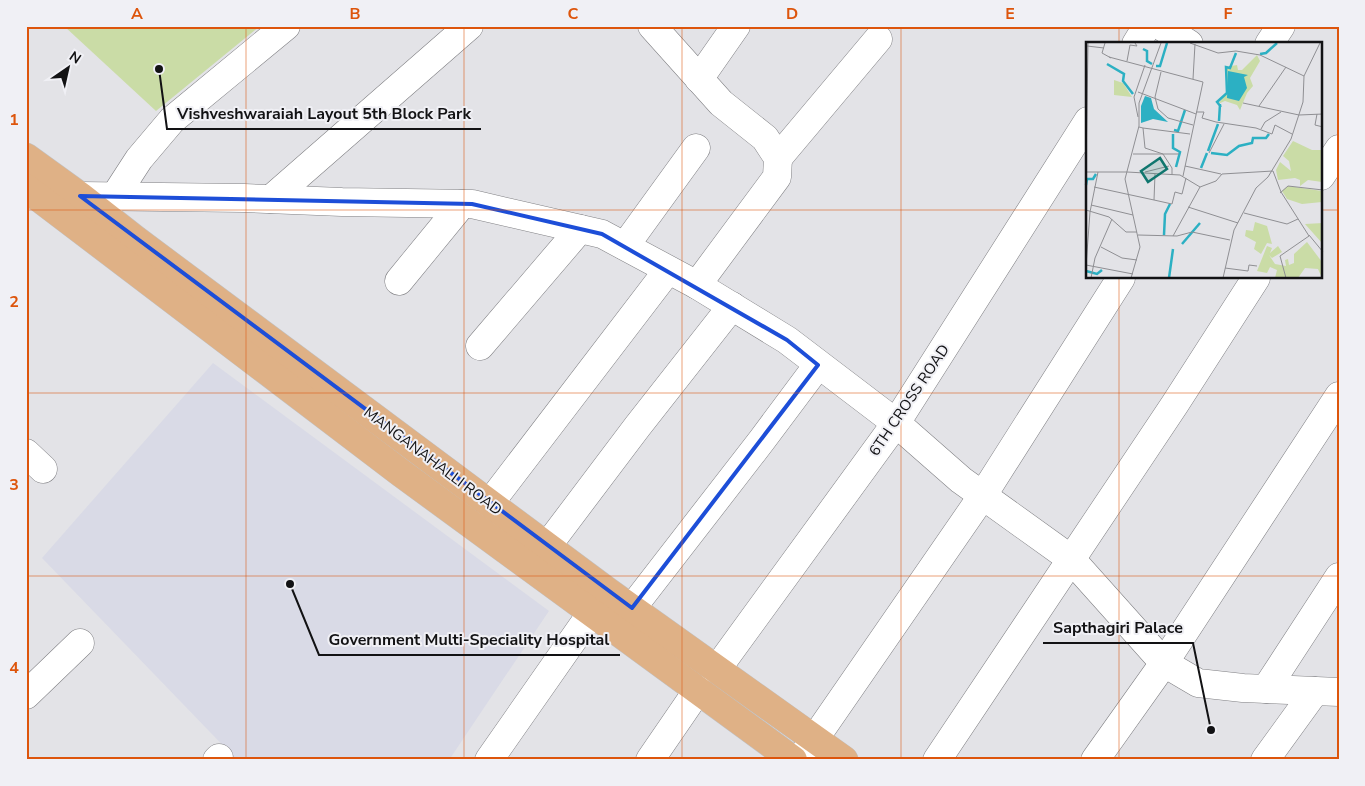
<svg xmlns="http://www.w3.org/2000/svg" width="1365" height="786" font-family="'Nunito Sans',sans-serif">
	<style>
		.built { fill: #d9dae6 }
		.green { fill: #cadca6 }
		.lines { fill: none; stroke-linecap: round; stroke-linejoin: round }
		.minor-casing { stroke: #808084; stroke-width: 29 }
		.major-casing { stroke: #c1c1c2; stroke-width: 29 }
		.minor { stroke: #fff; stroke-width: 28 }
		.major { stroke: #dfb186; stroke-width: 28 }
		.marked { fill: none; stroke: #1d4ed8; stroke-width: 4; stroke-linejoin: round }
		.grid { fill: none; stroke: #dd550c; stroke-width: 1; stroke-opacity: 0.55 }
		.labels { text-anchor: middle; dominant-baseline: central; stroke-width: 4; stroke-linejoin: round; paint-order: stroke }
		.street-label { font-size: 15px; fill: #121214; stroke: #f0f0f5 }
		.inset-river { fill: none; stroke: #2cb0c3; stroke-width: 2.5 }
		.inset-road { fill: none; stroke: #8f8f93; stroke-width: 1 }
		.view { fill: #0f766e; fill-opacity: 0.15; stroke: #0f766e; stroke-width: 2.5 }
		.inset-edge { fill: none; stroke: #121214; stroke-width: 2.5 }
		.leader { fill: none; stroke: #121214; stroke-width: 2 }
		.callout-dot { fill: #121214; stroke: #f0f0f5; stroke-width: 2 }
		.callout-label { font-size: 16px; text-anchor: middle; font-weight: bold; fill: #121214; stroke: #f0f0f5; stroke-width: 4; stroke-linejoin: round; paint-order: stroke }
		.neatline { fill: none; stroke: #dd550c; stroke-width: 2 }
		.grid-label { font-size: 16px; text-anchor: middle; font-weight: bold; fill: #dd550c }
	</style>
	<rect width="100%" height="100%" fill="#e3e3e7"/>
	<path class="built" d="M 213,363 L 549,611 L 449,760 L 237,760 L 42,558 Z"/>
	<path class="green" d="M 64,26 L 260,26 L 156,111 Z"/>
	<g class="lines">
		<g class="minor-casing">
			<g id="minor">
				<path d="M 652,26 L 721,103 L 765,138 L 778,158 L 777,177 L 697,285"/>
				<path d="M 1161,26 L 1189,44"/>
				<path d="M 1136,44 L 1147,26"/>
				<path d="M 1269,44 L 1281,26"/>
				<path d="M 699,79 L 736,26"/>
				<path d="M 778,158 L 878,39"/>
				<path d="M 1321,176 L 1339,149"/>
				<path d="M 115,196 L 139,159 L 172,120 L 286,26"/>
				<path d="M 271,199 L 469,26"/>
				<path d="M 70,209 L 80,196 L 244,198 L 342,202 L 472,204 L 602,234 L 697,285 L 787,340 L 896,423 L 961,480 L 1071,559 L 1164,663 L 1198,683 L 1243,688 L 1339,692"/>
				<path d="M 625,246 L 696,148"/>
				<path d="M 399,281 L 462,204"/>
				<path d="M 480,346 L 580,229"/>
				<path d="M 26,453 L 43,469"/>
				<path d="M 490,503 L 668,270"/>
				<path d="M 548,545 L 637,427 L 732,306"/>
				<path d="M 632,608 L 762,440 L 818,365"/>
				<path d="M 717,669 L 896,423 L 1088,121"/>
				<path d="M 1266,689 L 1339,577"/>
				<path d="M 26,695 L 80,643"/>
				<path d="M 217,760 L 219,758"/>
				<path d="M 489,760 L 605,594"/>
				<path d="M 650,760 L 698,690"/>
				<path d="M 800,760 L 983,495 L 1121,278"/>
				<path d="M 937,760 L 1175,404 L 1256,278"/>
				<path d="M 1095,760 L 1164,663 L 1339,396"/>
				<path d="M 1265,760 L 1315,691"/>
			</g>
		</g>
		<g class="major-casing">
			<g id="major">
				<path d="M 26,157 L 80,196 L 136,240 L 607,591 L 844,760"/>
				<path d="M 26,188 L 401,473 L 793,760"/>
			</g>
		</g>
		<use href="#minor" class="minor"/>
		<use href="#major" class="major"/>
	</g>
	<path class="marked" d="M 80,196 L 472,204 L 602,234 L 787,340 L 818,365 L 632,608 Z"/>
	<path class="grid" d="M 246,26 L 246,760M 464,26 L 464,760M 682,26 L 682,760M 901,26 L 901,760M 1119,26 L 1119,44M 26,210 L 1088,210M 1321,210 L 1339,210M 1119,278 L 1119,760M 26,393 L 1339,393M 26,576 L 1339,576"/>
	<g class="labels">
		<g class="street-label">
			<text transform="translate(909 400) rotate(-56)">6TH CROSS ROAD</text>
			<text transform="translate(433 461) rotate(37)">MANGANAHALLI ROAD</text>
		</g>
	</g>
	<g transform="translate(1086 42)">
		<rect width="236" height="236" fill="#e3e3e7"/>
		<path d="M 171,13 L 174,19 L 164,36 L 167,44 L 161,51 L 154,68 L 151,63 L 139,59 L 132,62 L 141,51 L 140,25 L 151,23 L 152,28 L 156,28 ZM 28,38 L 37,41 L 46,55 L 28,53 ZM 207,99 L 226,108 L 236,108 L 236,140 L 222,138 L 214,144 L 214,138 L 209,136 L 192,138 L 190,128 L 194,120 L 205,129 L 203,119 L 197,114 ZM 202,144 L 236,149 L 236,160 L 216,162 L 201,157 L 196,149 ZM 169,180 L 181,184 L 186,202 L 181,201 L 175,212 L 168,207 L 170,200 L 159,194 L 160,188 L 167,189 ZM 237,181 L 237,201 L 236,201 L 219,182 ZM 221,200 L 236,220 L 236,236 L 232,227 L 219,226 L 212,236 L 189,236 L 191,228 L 184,225 L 181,231 L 171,229 L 181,204 L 186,206 L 184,211 L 192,204 L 196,210 L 186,216 L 183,213 L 189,222 L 200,224 L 199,218 L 202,217 L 203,223 L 208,221 L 208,212 Z" fill="#cadca6"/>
		<path d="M 142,29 L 162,33 L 158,35 L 161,46 L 153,59 L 141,56 ZM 59,54 L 65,56 L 68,67 L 82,80 L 67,77 L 55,81 L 55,64 Z" fill="#2cb0c3"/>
		<path class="inset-river" d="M 57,7 L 61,9 L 61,19 L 66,22M 174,12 L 180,11 L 191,1M 21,22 L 38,32 L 37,39 L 47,52M 70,24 L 74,24 L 81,1M 135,65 L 131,60 L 141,51 L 140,25 L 144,26 L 150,11M 133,79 L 134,62M 88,88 L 92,89 L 99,68M 87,92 L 87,106 L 94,110 L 90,125M 122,109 L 132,82M 125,111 L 141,113 L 153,104 L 166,101 L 167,96 L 180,96 L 183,92M 115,126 L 121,111M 0,143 L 1,137 L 7,137 L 10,132M 78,193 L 79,172 L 84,162M 96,202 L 114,181M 0,229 L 11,232 L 16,228M 83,236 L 87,207"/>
		<path class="inset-road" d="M 19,1 L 16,11 L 25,16M 104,1 L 132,11 L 150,9 L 174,13 L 218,34M 1,4 L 18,6M 23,15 L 117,40 L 97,134M 41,19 L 44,3 L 51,4 L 49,1M 75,30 L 69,55 L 72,67 L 82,76 L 107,83M 107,37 L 109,2M 52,50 L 110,72M 157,61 L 213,73M 173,64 L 200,25M 110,70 L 118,70 L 116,76 L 130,80 L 170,86 L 186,92 L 189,83 L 206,92M 231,72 L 229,83 L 237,85M 213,73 L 237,72M 52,75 L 48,55 L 59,23M 53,85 L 57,86 L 59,106 L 77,112 L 86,126 L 86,133M 57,86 L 104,92M 175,87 L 179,80 L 195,70M 123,111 L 138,82M 47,112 L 93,112M 99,124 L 135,132M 0,127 L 2,1M 0,130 L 41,130M 41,130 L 94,133 L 114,145 L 130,139 L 136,132 L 187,129 L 195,150 L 223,194M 59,130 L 83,124M 69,132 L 68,158 L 86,162 L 89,150 L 96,152 L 100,136M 8,145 L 68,158M 194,151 L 202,144 L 237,148M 5,163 L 47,173M 102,165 L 152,181M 0,168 L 23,175 L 40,190 L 51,190M 158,171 L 201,182 L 212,177M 52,193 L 91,194 L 106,190 L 144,198M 223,193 L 237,210M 87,194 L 114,145M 15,205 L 36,216 L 51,218M 0,223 L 47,232M 0,224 L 4,170 L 12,130M 139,226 L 162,229 L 163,223 L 171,224M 5,236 L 9,216 L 26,177M 45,236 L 54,205 L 39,137 L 53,84 L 53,61 L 75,1M 137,236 L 148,188 L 170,146 L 182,135 L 205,97 L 217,60 L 218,34 L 234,1M 200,236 L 194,214 L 223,194"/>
		<path class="view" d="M 74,116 L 81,127 L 62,140 L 55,129 Z"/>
		<rect width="236" height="236" class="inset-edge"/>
	</g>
	<path class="leader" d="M159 69L167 129H481M1211 730L1193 643H1043M290 584L319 655H620"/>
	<g class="callout-dot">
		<circle cx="159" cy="69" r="5"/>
		<circle cx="1211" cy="730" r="5"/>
		<circle cx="290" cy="584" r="5"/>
	</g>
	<g class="callout-label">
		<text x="324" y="119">Vishveshwaraiah Layout 5th Block Park</text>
		<text x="1118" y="633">Sapthagiri Palace</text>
		<text x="469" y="645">Government Multi-Speciality Hospital</text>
	</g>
	<rect width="1365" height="786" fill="none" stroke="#f0f0f5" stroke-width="55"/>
	<g transform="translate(68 68) rotate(34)" stroke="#f0f0f5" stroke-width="4" paint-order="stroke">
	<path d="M0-4L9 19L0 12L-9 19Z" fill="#121214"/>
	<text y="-8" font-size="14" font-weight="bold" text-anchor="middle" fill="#121214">N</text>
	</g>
	<rect x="28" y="28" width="1310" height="730" class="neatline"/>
	<g class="grid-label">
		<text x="137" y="19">A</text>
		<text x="355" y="19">B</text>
		<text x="573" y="19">C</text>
		<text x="792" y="19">D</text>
		<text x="1010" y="19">E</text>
		<text x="1228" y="19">F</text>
		<text x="14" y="125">1</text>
		<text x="14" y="307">2</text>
		<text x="14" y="490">3</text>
		<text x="14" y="673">4</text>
	</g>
</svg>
